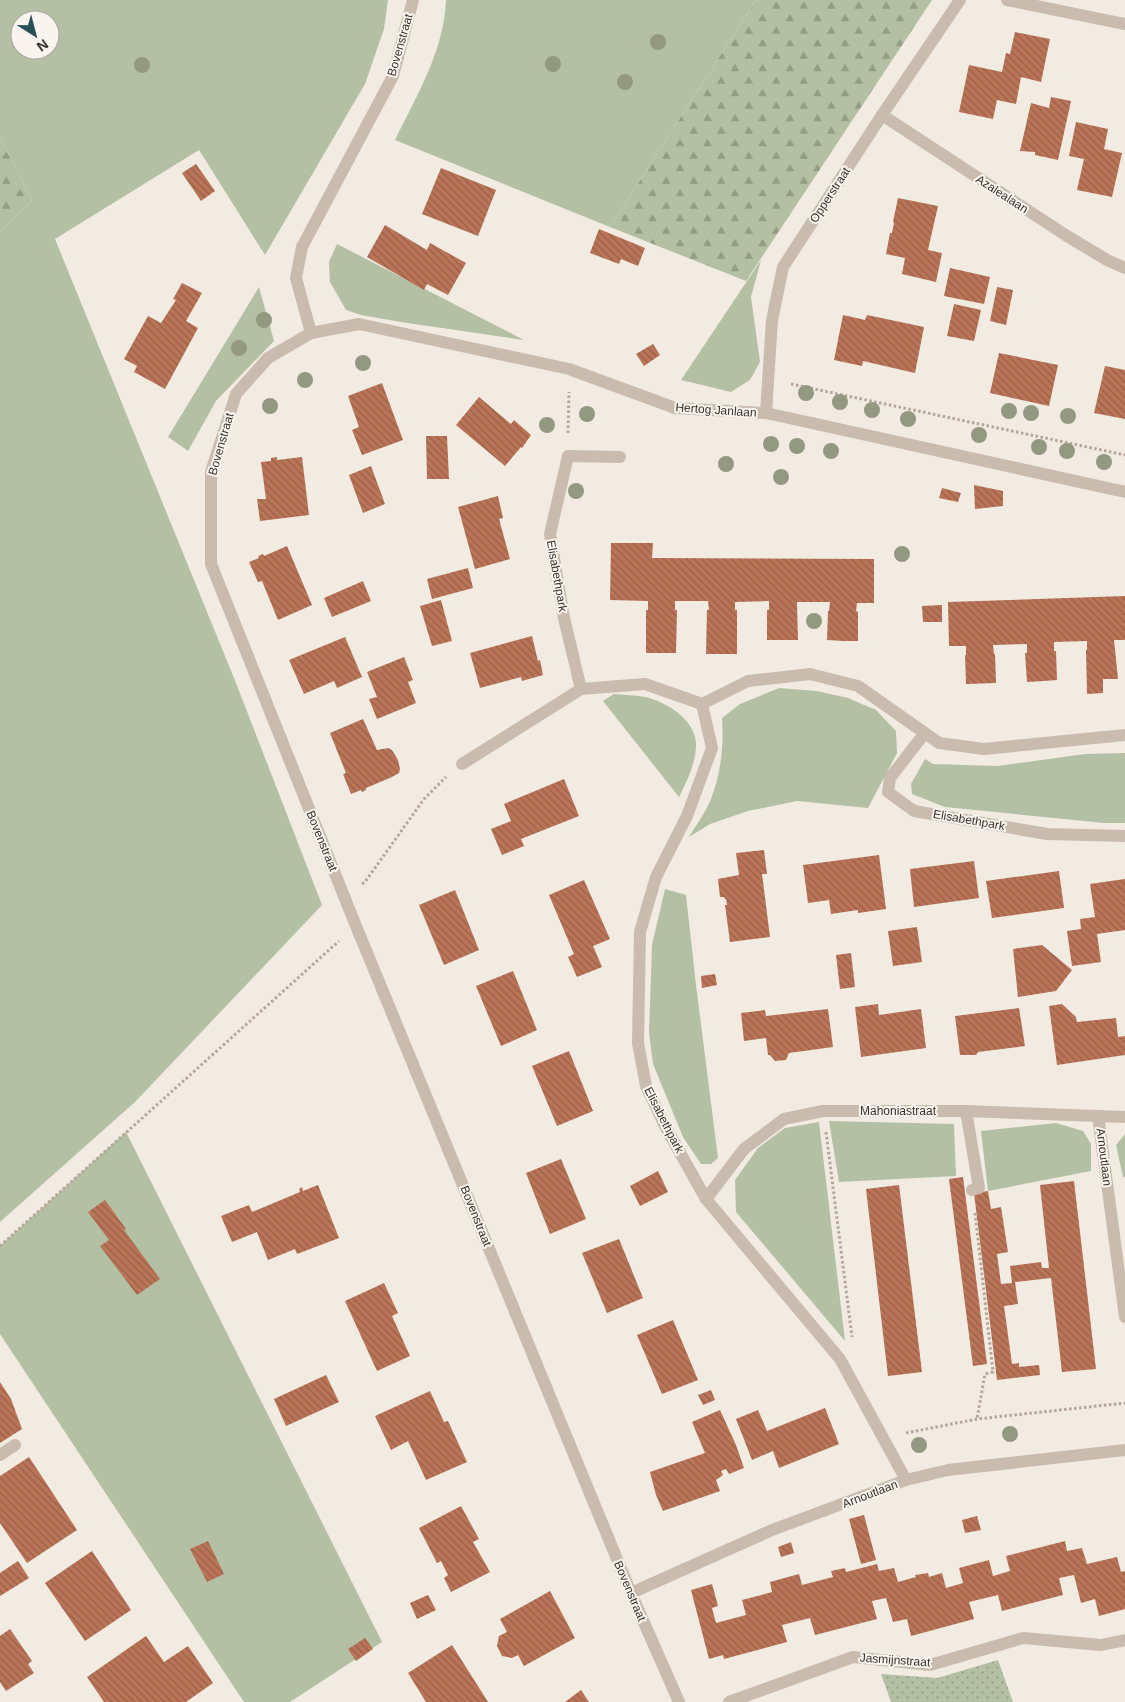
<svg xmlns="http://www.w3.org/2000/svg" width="1125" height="1702" font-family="Helvetica,sans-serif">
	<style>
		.grass { fill: #b4c0a3; fill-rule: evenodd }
		.forest { fill: url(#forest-firs) }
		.park { fill: url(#park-dots) }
		.building { fill: url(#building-back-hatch) }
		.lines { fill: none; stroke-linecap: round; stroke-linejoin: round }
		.path { stroke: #b5a699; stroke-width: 3; stroke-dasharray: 2.5 2.5; stroke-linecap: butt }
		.minor { stroke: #c9bcae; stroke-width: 12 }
		.tree { fill: #939881 }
		.labels { text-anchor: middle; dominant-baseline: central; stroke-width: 4; stroke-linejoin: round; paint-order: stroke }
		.street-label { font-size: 12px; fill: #38312c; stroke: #f9f5ee }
	</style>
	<defs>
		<pattern id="forest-firs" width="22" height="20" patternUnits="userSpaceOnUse" patternTransform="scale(1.25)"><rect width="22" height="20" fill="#b4c0a3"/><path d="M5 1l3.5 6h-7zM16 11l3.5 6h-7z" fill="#939d85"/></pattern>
		<pattern id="park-dots" width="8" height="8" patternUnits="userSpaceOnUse" patternTransform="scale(1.25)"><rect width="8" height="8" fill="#b4c0a3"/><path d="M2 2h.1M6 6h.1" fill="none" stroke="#939d85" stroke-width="1.8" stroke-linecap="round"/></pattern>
		<pattern id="building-back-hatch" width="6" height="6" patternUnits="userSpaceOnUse" patternTransform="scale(1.25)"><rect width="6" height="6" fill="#ba7457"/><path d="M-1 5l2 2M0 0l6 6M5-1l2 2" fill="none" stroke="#986048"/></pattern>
	</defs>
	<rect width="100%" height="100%" fill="#f1ebe2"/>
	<g class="grass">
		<path d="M 0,0 L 388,0 L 384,29 L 365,84 L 265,255 L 199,150 L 55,239 L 236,683 L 322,905 L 135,1102 L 0,1222 L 0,232 L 32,201 L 0,137 ZM 20,20 L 50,20 L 50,50 L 20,50 Z"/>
		<path d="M 446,0 L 756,0 L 610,227 L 395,140 C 417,95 444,51 446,0 Z"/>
		<path d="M 337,244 L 524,340 L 401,322 L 361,315 L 346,310 L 330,282 L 329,262 Z"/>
		<path d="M 761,260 L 751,297 L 760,362 L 750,380 L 731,392 L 681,380 Z"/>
		<path d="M 259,287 L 274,341 L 216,401 L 188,451 L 168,437 Z"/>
		<path d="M 779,688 L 817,691 L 848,698 L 876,710 L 896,731 L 897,753 L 868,808 L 797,801 L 748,811 L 710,824 L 689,837 C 696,825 706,812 711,799 C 721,773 724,746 722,718 L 740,704 Z"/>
		<path d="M 614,694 C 624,695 635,695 645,697 C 667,702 698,721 696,747 C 695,765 687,781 679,797 L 603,701 Z"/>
		<path d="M 1125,753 L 1125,823 L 1104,823 L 945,807 L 912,794 L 911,784 L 925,759 L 933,764 L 997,766 L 1085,754 Z"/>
		<path d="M 665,889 L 686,895 L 696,985 L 718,1158 L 711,1164 L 701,1164 L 683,1137 L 653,1064 L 649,1033 L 652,945 Z"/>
		<path d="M 829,1121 L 954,1124 L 956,1176 L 839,1182 Z"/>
		<path d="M 819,1122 L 845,1341 L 736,1212 L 735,1180 L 758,1148 L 785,1128 Z"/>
		<path d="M 1056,1123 L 1083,1131 L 1091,1144 L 1091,1171 L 988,1191 L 981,1131 Z"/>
		<path d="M 126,1132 L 382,1642 L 290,1702 L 244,1702 L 0,1334 L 0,1246 Z"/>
		<path d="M 1125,1134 L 1125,1177 L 1123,1177 L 1116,1145 Z"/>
	</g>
	<g class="forest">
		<path d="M 756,0 L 932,0 L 746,281 L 610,227 Z"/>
		<path d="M 0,137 L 32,201 L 0,232 Z"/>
	</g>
	<path class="park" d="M 998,1660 L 1013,1702 L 891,1702 L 881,1674 L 937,1678 Z"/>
	<g class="building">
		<path d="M 1015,32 L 1050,39 L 1041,82 L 1021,77 L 1016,104 L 997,100 L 993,119 L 959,112 L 969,65 L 1002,72 L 1006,53 L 1010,54 Z"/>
		<path d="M 1051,97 L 1071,101 L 1058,160 L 1035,155 L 1035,152 L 1020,151 L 1031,103 L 1049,108 Z"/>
		<path d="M 1076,122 L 1108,129 L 1104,149 L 1122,153 L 1112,197 L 1077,190 L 1084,159 L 1069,156 Z"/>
		<path d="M 196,164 L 215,191 L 201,201 L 182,173 Z"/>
		<path d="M 441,168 L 496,190 L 478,236 L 422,214 Z"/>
		<path d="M 898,198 L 938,206 L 928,250 L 942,253 L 936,282 L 902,274 L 905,258 L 886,254 L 890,233 L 892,233 L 894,223 L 893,222 Z"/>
		<path d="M 385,225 L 427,250 L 430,243 L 466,263 L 448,295 L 427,284 L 424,290 L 367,257 Z"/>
		<path d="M 599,229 L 645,248 L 638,266 L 621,259 L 619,264 L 590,253 Z"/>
		<path d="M 950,268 L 990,277 L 984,304 L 944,296 Z"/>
		<path d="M 182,283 L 202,293 L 186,321 L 198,328 L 165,389 L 134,372 L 137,366 L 124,359 L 148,316 L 161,323 L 176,300 L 173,299 Z"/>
		<path d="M 997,287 L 1013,290 L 1006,325 L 990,321 Z"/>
		<path d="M 954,304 L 981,310 L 974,341 L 947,336 Z"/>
		<path d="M 843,315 L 865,320 L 867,315 L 924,327 L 915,373 L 863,361 L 862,366 L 834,360 Z"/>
		<path d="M 653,344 L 660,355 L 644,366 L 636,354 Z"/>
		<path d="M 999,353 L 1058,365 L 1049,406 L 990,393 Z"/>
		<path d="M 1105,366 L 1125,370 L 1125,419 L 1094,413 Z"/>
		<path d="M 382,383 L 403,440 L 362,455 L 352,430 L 359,427 L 348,396 Z"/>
		<path d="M 479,397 L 511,424 L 514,420 L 531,435 L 522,448 L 521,447 L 505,466 L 456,425 Z"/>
		<path d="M 426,436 L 447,436 L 449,479 L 427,479 Z"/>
		<path d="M 277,457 L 277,460 L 302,457 L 309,515 L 260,521 L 257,499 L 266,499 L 261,462 L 271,461 L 271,458 Z"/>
		<path d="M 371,466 L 385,504 L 363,513 L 349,475 Z"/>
		<path d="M 974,485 L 1003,491 L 1003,506 L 975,509 Z"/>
		<path d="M 942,488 L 961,493 L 958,502 L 939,498 Z"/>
		<path d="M 498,496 L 503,518 L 499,519 L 510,559 L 475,569 L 458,507 Z"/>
		<path d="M 611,543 L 653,543 L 652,558 L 874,559 L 874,603 L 857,603 L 856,611 L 858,612 L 858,641 L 844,641 L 827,640 L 828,611 L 829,611 L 830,602 L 797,602 L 798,640 L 767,640 L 767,610 L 769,610 L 769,601 L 735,602 L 735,610 L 737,610 L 737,654 L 706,654 L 707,610 L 709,610 L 708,601 L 675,601 L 675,610 L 677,610 L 676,653 L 646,653 L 646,610 L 648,610 L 648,601 L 610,600 Z"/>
		<path d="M 287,546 L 312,605 L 278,620 L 262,581 L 258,582 L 249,562 L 259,558 L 258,556 L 263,554 L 264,556 Z"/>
		<path d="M 468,568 L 473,588 L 432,599 L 427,579 Z"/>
		<path d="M 363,581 L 371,601 L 332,617 L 324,598 Z"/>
		<path d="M 1125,596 L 1125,640 L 1114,640 L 1118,679 L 1103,679 L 1103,693 L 1087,694 L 1086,650 L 1087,650 L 1087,641 L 1054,642 L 1054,651 L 1056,651 L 1057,680 L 1044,681 L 1027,682 L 1025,653 L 1027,653 L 1027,644 L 993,645 L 994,654 L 995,654 L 996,683 L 966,684 L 965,655 L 966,655 L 966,646 L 949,646 L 948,602 Z"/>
		<path d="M 441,600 L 452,641 L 432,646 L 420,606 Z"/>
		<path d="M 942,605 L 942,622 L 923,622 L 922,606 Z"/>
		<path d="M 532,636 L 538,661 L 540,660 L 543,675 L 522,681 L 521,677 L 480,688 L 470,653 Z"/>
		<path d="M 345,637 L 362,677 L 337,688 L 334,681 L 304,694 L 289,660 Z"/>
		<path d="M 404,657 L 413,680 L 408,682 L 416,703 L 377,719 L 369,699 L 377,697 L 367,672 Z"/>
		<path d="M 363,719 L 377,750 L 388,748 L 392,750 L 398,760 L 400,769 L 399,773 L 392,777 L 366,788 L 366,790 L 362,792 L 361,790 L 351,794 L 343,774 L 346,773 L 330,733 Z"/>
		<path d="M 564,779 L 579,816 L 521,839 L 524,846 L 502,855 L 491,829 L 511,821 L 504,804 Z"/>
		<path d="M 764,850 L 767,874 L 762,874 L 770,937 L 730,942 L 725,905 L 727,905 L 726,899 L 725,899 L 724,897 L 720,897 L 718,879 L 739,875 L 736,853 Z"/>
		<path d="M 879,855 L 886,909 L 858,913 L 858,910 L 831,914 L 829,900 L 808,903 L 803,865 Z"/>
		<path d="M 974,861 L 979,898 L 914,907 L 910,869 Z"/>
		<path d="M 1059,871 L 1064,908 L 992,918 L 986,881 Z"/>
		<path d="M 1125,879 L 1125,930 L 1097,934 L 1101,962 L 1072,966 L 1067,931 L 1081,929 L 1080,919 L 1095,917 L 1090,884 Z"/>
		<path d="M 584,880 L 610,939 L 593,946 L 602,967 L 577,977 L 568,957 L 574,954 L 549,895 Z"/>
		<path d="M 455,890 L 479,950 L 444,965 L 419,905 Z"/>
		<path d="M 917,927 L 922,962 L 893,966 L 888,931 Z"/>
		<path d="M 1042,945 L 1072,970 L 1056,991 L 1018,997 L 1013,949 Z"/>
		<path d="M 851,953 L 855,987 L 840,989 L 836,955 Z"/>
		<path d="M 513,971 L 537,1030 L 501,1046 L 476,986 Z"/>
		<path d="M 715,974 L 717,985 L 702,988 L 701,976 Z"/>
		<path d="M 878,1004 L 879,1015 L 921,1009 L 926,1048 L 861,1057 L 855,1007 Z"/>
		<path d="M 1062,1004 L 1076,1017 L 1077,1022 L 1116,1018 L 1118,1037 L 1125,1036 L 1125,1055 L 1057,1065 L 1049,1006 Z"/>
		<path d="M 1019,1008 L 1025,1046 L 978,1052 L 976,1055 L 960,1055 L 955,1016 Z"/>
		<path d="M 828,1009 L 833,1047 L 789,1053 L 786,1060 L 775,1061 L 770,1055 L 768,1055 L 766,1038 L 744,1041 L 741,1013 L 765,1010 L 766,1016 Z"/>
		<path d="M 569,1051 L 593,1111 L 557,1126 L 532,1066 Z"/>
		<path d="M 561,1159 L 586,1219 L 550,1234 L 526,1173 Z"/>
		<path d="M 658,1171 L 668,1192 L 640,1206 L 630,1186 Z"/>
		<path d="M 963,1177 L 987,1364 L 973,1366 L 949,1179 Z"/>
		<path d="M 1074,1181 L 1096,1369 L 1062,1372 L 1051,1278 L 1015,1282 L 1018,1304 L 1004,1306 L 1012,1364 L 1019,1363 L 1019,1367 L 1039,1365 L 1040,1375 L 997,1380 L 974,1193 L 988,1191 L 991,1209 L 1001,1207 L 1008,1252 L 997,1254 L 1001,1284 L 1012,1283 L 1010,1266 L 1041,1262 L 1042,1268 L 1049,1268 L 1040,1185 Z"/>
		<path d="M 318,1185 L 339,1238 L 297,1254 L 295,1249 L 268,1260 L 257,1232 L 232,1242 L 221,1216 L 249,1205 L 252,1212 L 300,1192 L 299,1189 L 302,1187 L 303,1191 Z"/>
		<path d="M 899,1185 L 922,1372 L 888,1376 L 866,1189 Z"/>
		<path d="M 105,1200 L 126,1229 L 124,1230 L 160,1279 L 137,1295 L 100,1246 L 109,1240 L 88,1212 Z"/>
		<path d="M 619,1239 L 643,1298 L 607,1313 L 582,1253 Z"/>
		<path d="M 384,1283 L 398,1313 L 392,1316 L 410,1356 L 377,1371 L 345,1301 Z"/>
		<path d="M 673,1320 L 698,1380 L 662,1394 L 637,1335 Z"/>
		<path d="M 326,1375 L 339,1402 L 286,1426 L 274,1399 Z"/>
		<path d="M 0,1382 L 11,1399 L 22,1429 L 0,1443 Z"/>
		<path d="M 711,1390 L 715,1400 L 703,1405 L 698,1395 Z"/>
		<path d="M 430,1391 L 444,1422 L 448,1421 L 467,1462 L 426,1480 L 408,1441 L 391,1450 L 375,1416 Z"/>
		<path d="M 825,1408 L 839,1444 L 779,1468 L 773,1451 L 752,1460 L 736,1419 L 758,1410 L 767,1431 Z"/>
		<path d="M 720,1410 L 736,1445 L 744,1468 L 729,1474 L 726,1469 L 721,1471 L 723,1475 L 716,1480 L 720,1491 L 663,1511 L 656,1495 L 650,1472 L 705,1453 L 692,1422 Z"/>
		<path d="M 29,1457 L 77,1530 L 27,1563 L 0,1523 L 0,1476 Z"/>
		<path d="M 461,1506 L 479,1539 L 473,1542 L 490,1572 L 451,1592 L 444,1578 L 448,1575 L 441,1561 L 437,1563 L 419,1528 Z"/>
		<path d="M 864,1515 L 876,1560 L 861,1564 L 849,1519 Z"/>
		<path d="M 977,1516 L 981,1530 L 965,1533 L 962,1520 Z"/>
		<path d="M 208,1541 L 224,1574 L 207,1582 L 190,1549 Z"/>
		<path d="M 1065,1541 L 1067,1551 L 1082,1548 L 1087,1564 L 1117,1557 L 1121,1572 L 1125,1571 L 1125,1609 L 1099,1616 L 1095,1599 L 1081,1603 L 1074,1575 L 1059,1578 L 1063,1595 L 1002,1611 L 998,1595 L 969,1602 L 974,1619 L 911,1636 L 907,1619 L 893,1622 L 886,1598 L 872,1601 L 877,1619 L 815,1635 L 810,1618 L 782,1625 L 787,1642 L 724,1659 L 723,1655 L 709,1659 L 691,1590 L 712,1584 L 718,1606 L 712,1608 L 716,1623 L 746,1615 L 742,1600 L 772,1592 L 770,1582 L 799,1574 L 802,1585 L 833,1577 L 831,1571 L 845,1568 L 846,1572 L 877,1564 L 879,1571 L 894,1568 L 898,1582 L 916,1577 L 915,1575 L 928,1573 L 929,1577 L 942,1573 L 946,1588 L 963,1583 L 959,1568 L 989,1560 L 993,1576 L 1010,1571 L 1006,1556 Z"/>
		<path d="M 791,1542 L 794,1553 L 781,1557 L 778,1547 Z"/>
		<path d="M 92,1551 L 131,1610 L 85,1641 L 45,1583 Z"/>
		<path d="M 18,1561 L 29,1578 L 0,1596 L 0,1573 Z"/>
		<path d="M 550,1591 L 575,1638 L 524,1666 L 518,1655 L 512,1658 L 502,1656 L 497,1646 L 499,1636 L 507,1632 L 500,1619 Z"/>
		<path d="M 428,1595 L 436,1610 L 417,1619 L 410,1603 Z"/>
		<path d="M 10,1629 L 32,1661 L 28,1664 L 34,1673 L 6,1691 L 0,1682 L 0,1636 Z"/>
		<path d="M 146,1636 L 164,1662 L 188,1646 L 213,1683 L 186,1702 L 104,1702 L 87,1677 Z"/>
		<path d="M 365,1638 L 373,1649 L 356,1661 L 348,1649 Z"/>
		<path d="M 452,1645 L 488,1702 L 426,1702 L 408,1673 Z"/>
		<path d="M 581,1690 L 589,1702 L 565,1702 Z"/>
	</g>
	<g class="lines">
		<g class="path">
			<path d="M 791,384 L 1125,455"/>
			<path d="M 568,433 L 569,392"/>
			<path d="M 362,884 L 365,882 L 424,799 L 446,777"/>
			<path d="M 826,1132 L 852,1337"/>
			<path d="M 975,1213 L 993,1372 L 985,1374 L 977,1419"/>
			<path d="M 0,1246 L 339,941"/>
			<path d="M 906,1433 L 977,1419 L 1125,1403"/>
		</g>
		<g class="minor">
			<path d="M 1007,0 L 1125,24"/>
			<path d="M 882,115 L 1067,236 L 1107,260 L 1125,268"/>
			<path d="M 311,333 L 296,278 L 302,247 L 393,76 L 413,0"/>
			<path d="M 766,413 L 772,320 L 783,267 L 882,115 L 960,0"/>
			<path d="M 581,689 L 564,618 L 550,534 L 568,456 L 620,457"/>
			<path d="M 702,704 L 712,748 L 687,816 L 656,877 L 640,932 L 638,1043 L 646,1086 L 665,1126 L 706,1199 L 840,1359 L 906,1480"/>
			<path d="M 924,734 L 890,778 L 888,792 L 914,811 L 1047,834 L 1125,836"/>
			<path d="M 462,764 L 581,689 L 645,684 L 702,704 L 748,681 L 810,674 L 858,686 L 939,743 L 984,749 L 1125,735"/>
			<path d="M 966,1111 L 979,1188 L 972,1190"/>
			<path d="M 1098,1116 L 1125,1317"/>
			<path d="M 706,1199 L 744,1149 L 784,1119 L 823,1111 L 966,1111 L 1125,1117"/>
			<path d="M 0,1455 L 15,1445"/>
			<path d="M 631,1593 L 772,1530 L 906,1480 L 948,1470 L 1125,1450"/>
			<path d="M 679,1702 L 631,1593 L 356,926 L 211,564 L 211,472 L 236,394 L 268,358 L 311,333 L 359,324 L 569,369 L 675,408 L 766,413 L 1125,492"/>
			<path d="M 729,1702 L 853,1657 L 930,1665 L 1023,1638 L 1101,1645 L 1125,1640"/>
		</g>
	</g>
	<g class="tree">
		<circle cx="658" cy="42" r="8"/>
		<circle cx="553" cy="64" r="8"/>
		<circle cx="142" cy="65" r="8"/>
		<circle cx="625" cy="82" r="8"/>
		<circle cx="264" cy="320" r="8"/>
		<circle cx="239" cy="348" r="8"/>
		<circle cx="363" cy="363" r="8"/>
		<circle cx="305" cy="380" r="8"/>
		<circle cx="806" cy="393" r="8"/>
		<circle cx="840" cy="402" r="8"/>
		<circle cx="270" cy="406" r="8"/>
		<circle cx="872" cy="410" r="8"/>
		<circle cx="1009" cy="411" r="8"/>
		<circle cx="1031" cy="413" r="8"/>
		<circle cx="587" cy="414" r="8"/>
		<circle cx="1068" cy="416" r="8"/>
		<circle cx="908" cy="419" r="8"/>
		<circle cx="547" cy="425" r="8"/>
		<circle cx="979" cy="435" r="8"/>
		<circle cx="771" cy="444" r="8"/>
		<circle cx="797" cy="446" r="8"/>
		<circle cx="1039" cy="447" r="8"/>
		<circle cx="831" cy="451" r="8"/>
		<circle cx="1067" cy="451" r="8"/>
		<circle cx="1104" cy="462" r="8"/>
		<circle cx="726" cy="464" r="8"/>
		<circle cx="781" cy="477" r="8"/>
		<circle cx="576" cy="491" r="8"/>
		<circle cx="902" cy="554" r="8"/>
		<circle cx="814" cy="621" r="8"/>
		<circle cx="1010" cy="1434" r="8"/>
		<circle cx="919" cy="1445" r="8"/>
	</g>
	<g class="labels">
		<g class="street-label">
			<text transform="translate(400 45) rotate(-74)">Bovenstraat</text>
			<text transform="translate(1002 194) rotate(33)">Azalealaan</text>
			<text transform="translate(830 195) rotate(-57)">Opperstraat</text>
			<text transform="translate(716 410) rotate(4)">Hertog Janlaan</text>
			<text transform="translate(221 444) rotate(-74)">Bovenstraat</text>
			<text transform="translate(557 576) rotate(80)">Elisabethpark</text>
			<text transform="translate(969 820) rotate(10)">Elisabethpark</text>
			<text transform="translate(322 841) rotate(68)">Bovenstraat</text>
			<text x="898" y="1111">Mahoniastraat</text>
			<text transform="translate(664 1120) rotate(63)">Elisabethpark</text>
			<text transform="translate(1104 1157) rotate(83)">Arnoutlaan</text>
			<text transform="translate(476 1216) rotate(68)">Bovenstraat</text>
			<text transform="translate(870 1494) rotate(-21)">Arnoutlaan</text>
			<text transform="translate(630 1591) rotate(67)">Bovenstraat</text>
			<text transform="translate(895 1660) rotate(4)">Jasmijnstraat</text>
		</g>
	</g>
	<g transform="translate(35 35) rotate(144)"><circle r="24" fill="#f9f5ee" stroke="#aca7a0"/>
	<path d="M0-4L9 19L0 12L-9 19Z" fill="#255056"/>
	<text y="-8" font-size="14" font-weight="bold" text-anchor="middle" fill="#38312c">N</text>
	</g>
</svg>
